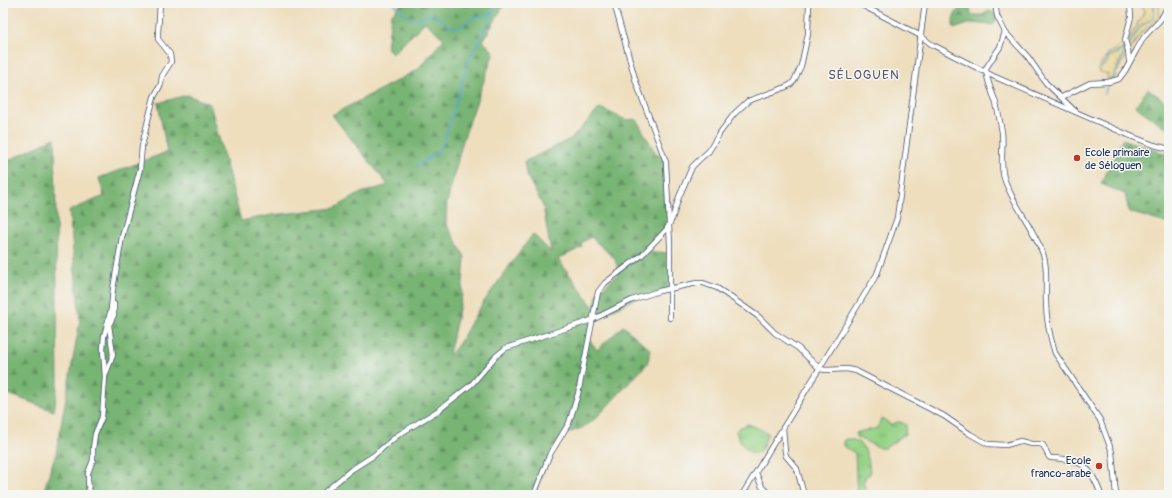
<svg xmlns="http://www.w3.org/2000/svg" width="1172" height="498" font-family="Pangolin,sans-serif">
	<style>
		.grass { fill: url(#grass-tufts); stroke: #588072 }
		.forest { fill: url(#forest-firs); stroke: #4a7268; fill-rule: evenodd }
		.sand { fill: url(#sand-dots); stroke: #84847e }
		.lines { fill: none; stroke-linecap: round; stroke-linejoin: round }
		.stream { stroke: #4da9cb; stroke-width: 1.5 }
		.street-casing { stroke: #3b496c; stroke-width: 6 }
		.street { stroke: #fff; stroke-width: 4.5 }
		.poi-dot { fill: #c8321e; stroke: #f6f6f2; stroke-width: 1.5 }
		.labels { text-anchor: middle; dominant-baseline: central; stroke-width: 3; stroke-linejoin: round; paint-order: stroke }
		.poi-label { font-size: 11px; fill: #1b2f5e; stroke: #f6f6f2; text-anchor: start }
		.quarter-label { font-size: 13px; letter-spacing: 1px; fill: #56586a; stroke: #f6f6f2 }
	</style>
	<defs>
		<pattern id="grass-tufts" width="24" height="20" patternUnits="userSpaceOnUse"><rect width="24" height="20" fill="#96d286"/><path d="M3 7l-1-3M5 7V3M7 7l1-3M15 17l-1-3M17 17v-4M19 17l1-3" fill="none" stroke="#7aab71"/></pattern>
		<pattern id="forest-firs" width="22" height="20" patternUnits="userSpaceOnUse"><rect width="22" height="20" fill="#78b473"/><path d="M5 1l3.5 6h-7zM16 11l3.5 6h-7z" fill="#629362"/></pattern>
		<pattern id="sand-dots" width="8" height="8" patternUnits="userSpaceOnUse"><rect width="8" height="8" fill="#eeda9e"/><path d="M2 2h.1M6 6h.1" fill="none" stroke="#ccbb8a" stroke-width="1.8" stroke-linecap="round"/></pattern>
	</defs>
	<rect width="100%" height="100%" fill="#f6f6f2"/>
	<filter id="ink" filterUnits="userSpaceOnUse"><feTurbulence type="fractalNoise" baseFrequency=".025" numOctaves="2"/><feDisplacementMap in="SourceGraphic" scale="8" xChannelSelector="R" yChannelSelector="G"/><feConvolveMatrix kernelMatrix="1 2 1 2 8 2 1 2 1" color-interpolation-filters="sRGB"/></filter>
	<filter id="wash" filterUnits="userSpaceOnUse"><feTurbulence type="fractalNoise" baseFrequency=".012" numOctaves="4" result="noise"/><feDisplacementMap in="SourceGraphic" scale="16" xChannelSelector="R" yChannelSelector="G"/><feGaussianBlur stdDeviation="0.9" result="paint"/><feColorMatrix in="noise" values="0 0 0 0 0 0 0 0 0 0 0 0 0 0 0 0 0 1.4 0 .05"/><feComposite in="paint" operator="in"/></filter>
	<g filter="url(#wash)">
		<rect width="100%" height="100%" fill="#eedebe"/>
		<g class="grass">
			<path d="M 881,419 L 885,420 L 891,425 C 897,421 900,421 906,425 L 905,434 L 885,448 L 880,448 L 856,437 L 856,433 C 863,430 870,431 877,428 Z"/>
			<path d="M 748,424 L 768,433 C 766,438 764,444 762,448 C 752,463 738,441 736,431 L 739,428 Z"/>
			<path d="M 846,439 C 866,439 869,458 870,474 L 866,476 L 863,483 L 868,495 L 857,495 L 855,453 L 843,446 L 843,441 Z"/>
		</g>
		<g class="forest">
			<path d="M 402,3 L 505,3 L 483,41 L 494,52 L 463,140 L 447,203 L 446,223 L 465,257 L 462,295 L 449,355 C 461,345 468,326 477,312 C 495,285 514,260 533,234 L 551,252 L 543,206 L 527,176 L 524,162 L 572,138 L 600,108 L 626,120 L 636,119 L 656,154 L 663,155 L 669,225 L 646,251 L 670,253 L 670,289 L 632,300 L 592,320 L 589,339 L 597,350 L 623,326 L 651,350 L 647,364 L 596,418 L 582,428 L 562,435 L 549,456 L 534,495 L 42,495 L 56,453 L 80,320 L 69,211 L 104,196 L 99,178 L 167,152 L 158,103 L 187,95 L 210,104 L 241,221 L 272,215 L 335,208 L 361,193 L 388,185 L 332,115 L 417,70 L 444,39 L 425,22 L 393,54 L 387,48 L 391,15 ZM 591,237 L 615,259 L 619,273 L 598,292 L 594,308 L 558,259 L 582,247 L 581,243 Z"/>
			<path d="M 963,6 L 967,6 L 970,9 L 972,15 L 983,15 L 986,11 C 992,11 995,13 998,18 L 993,25 L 971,23 L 954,29 C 951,20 955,10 963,6 Z"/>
			<path d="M 1148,89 C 1171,106 1169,101 1169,130 L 1135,106 Z"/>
			<path d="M 55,138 L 58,382 L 54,411 L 3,392 L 3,163 Z"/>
			<path d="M 1122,139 L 1169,155 L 1169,224 L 1129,212 L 1125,194 L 1101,184 Z"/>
		</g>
		<path class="sand" d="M 1142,3 L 1160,3 L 1159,16 L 1157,20 L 1141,33 L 1121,64 L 1114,79 L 1107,79 L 1108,74 L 1099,72 L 1098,69 L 1108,54 L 1128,40 L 1144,13 Z"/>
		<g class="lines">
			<g class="stream">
				<path d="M 394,3 C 399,9 407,20 416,19 C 422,18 427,14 434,15 C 442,17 446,27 455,28 C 460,28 466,22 471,19 C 479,16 487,16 494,11"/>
				<path d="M 1128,46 L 1139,28 L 1152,18 L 1154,14 L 1154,3"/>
				<path d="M 1101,68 L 1107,62 L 1108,57 L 1124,49"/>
				<path d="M 1111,80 L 1126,49"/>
				<path d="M 1104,94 L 1109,83"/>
				<path d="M 416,166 L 438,152 L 444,141 L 470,57 L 498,3"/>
			</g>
		</g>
	</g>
	<g filter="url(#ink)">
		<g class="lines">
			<g class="street-casing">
				<g id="street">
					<path d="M 614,3 L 636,82 L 666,162 L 670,245 L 670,318"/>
					<path d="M 858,3 L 921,36 L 931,44 L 993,76 L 1133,137 L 1154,145 L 1169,149"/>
					<path d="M 995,3 L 997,16 L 1005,32 L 1028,57 L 1046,83 L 1076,112"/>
					<path d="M 1005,32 L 1000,47 L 986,68 C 986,79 991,89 995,100 C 998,110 1000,122 1002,132 C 1004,148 999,166 1005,181 C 1015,208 1035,229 1044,257 C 1048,271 1045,288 1046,302 C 1046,320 1050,337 1055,353 L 1100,420 L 1112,452 L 1116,495"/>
					<path d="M 1129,61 L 1128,50 L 1125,40 L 1131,17 L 1130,3"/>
					<path d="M 1062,97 L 1090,83 L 1108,82 L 1119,79 L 1125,71 L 1137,49 L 1144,37 L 1161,19 L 1169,4"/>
					<path d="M 105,376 L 113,355 L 109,325 L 114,315 L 114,304"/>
					<path d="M 783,428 L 785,452 L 786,456 L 797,469 L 804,495"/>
					<path d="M 756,473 L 762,487 L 770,495"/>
					<path d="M 89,495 L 88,479 L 88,473 L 93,460 L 93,449 L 95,434 L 102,417 L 105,377 L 103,349 L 104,336 L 111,309 L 113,289 L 122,237 L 140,169 L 142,146 L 148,120 L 154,97 L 161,84 L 162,76 L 171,62 L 170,54 L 158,39 L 158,33 L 160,3"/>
					<path d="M 321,495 L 351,470 L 373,456 L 398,435 L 439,410 L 472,384 L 496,356 L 506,348 L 592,320 L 632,300 L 659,291 L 697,283 L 703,283 L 717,288 L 742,305 L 759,317 L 775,333 L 798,348 L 820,369 L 826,370 L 847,369 L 856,371 L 944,416 L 970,434 L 988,444 L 1006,445 L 1020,441 L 1031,444 L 1040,444 L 1043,445 L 1049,457 L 1051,458 C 1082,459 1091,466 1101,495"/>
					<path d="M 534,495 L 549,456 L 569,423 L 578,394 L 598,292 L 605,283 L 642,255 L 666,230 L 672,219 L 679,197 L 692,167 L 701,158 L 709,151 L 719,134 L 734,114 L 748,101 L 781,89 L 790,85 L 794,81 L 801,66 L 808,34 L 809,3"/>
					<path d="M 742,495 L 877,274 L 897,218 L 925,3"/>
				</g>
			</g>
			<use href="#street" class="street"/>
		</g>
	</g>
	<g class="poi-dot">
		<circle cx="1077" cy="158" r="4"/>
		<circle cx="1099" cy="466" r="4"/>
	</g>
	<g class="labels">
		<g class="poi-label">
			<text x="1085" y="152">Ecole primaire<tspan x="1085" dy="13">de Séloguen</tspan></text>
			<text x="1091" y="460" text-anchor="end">Ecole<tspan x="1091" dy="13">franco-arabe</tspan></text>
		</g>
		<g class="quarter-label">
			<text x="864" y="75">SÉLOGUEN</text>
		</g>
	</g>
	<rect width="1172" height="498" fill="none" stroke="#f6f6f2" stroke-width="16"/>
</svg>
